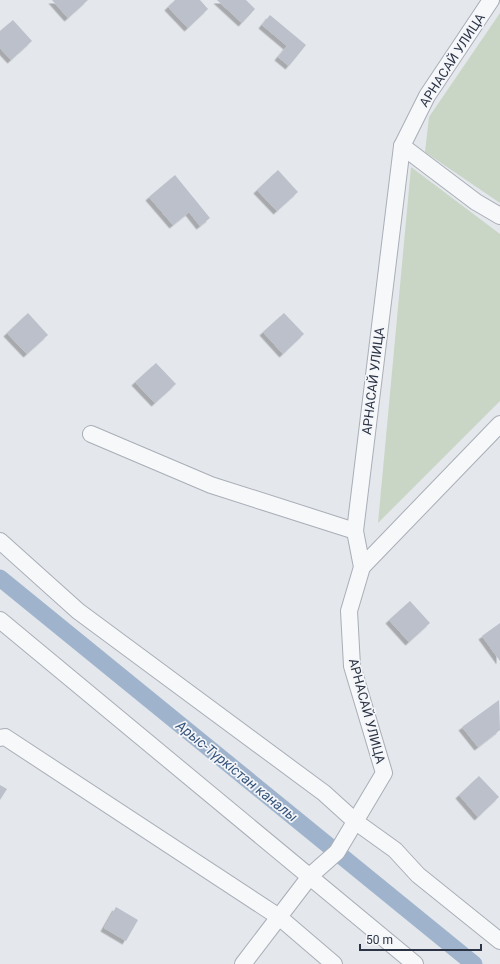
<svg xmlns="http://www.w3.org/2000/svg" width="500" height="964" font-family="Roboto,sans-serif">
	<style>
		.green { fill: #c9d6c5 }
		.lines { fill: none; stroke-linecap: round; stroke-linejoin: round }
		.canal { stroke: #9fb4cc; stroke-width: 17 }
		.building { fill: #bbc0ca; filter: url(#shadow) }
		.minor-casing { stroke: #a9aeb7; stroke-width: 18 }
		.minor { stroke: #f7f8fa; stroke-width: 16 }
		.labels { text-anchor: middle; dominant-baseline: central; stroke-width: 3.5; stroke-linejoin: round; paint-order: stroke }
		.street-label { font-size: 13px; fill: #2b3445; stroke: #f4f6f9 }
		.water-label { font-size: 14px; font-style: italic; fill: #34527a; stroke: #f4f6f9 }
	</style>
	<defs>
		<filter id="shadow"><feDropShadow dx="-3.5" dy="3.5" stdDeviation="0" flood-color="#0004"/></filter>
	</defs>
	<rect width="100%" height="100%" fill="#e4e7ec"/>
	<g class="green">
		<path d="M 500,13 L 500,203 L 425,152 L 429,117 Z"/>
		<path d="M 411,167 L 500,234 L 500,401 L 378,523 Z"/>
	</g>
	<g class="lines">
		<path class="canal" d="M 0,578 L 474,964"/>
	</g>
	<g class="building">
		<path d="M 52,0 L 88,0 L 68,18 Z"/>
		<path d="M 175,0 L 200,0 L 208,9 L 188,28 L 168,7 Z"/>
		<path d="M 217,0 L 246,0 L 255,9 L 242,23 Z"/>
		<path d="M 270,15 L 306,45 L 289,66 L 278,57 L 287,46 L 262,25 Z"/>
		<path d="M 13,20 L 32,41 L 11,60 L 0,48 L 0,31 Z"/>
		<path d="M 278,170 L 298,192 L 277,211 L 257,190 Z"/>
		<path d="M 175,175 L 210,218 L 200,226 L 189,212 L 173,225 L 149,197 Z"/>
		<path d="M 28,313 L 48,335 L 27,354 L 7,333 Z"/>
		<path d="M 284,313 L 304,334 L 283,354 L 263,332 Z"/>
		<path d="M 156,363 L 176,384 L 155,403 L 135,382 Z"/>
		<path d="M 410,601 L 430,623 L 409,642 L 389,620 Z"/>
		<path d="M 500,623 L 500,661 L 482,636 Z"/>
		<path d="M 499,700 L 500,730 L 478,747 L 462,727 Z"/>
		<path d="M 479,776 L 499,797 L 478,817 L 459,795 Z"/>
		<path d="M 0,785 L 7,789 L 0,800 Z"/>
		<path d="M 116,907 L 138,920 L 126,941 L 104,928 Z"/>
	</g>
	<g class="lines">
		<g class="minor-casing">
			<g id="minor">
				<path d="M 402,146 L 476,202 L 500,216"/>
				<path d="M 91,434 L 211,485 L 355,531"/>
				<path d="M 0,541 L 78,611 L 324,793 L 356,822 L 395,850 L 418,875 L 500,941"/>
				<path d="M 362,567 L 500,424"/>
				<path d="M 0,620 L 415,964"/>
				<path d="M 0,738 L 5,737 L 279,917 L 334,964"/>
				<path d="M 243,964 L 311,875 L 337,852 L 384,773 L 352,666 L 349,611 L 362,567 L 355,531 L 402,146 L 427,96 L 491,0"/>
			</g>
		</g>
		<use href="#minor" class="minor"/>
	</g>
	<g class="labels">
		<g class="street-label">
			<text transform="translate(452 60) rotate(-57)">АРНАСАЙ УЛИЦА</text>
			<text transform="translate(373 381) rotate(-83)">АРНАСАЙ УЛИЦА</text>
			<text transform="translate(367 711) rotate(75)">АРНАСАЙ УЛИЦА</text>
		</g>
		<g class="water-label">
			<text transform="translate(237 771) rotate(39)">Арыс-Түркістан каналы</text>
		</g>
	</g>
	<path d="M360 944v6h121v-6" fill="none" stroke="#2b3445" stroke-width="2"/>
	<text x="366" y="944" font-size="12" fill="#2b3445" stroke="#f4f6f9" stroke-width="3" paint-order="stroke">50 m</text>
</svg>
